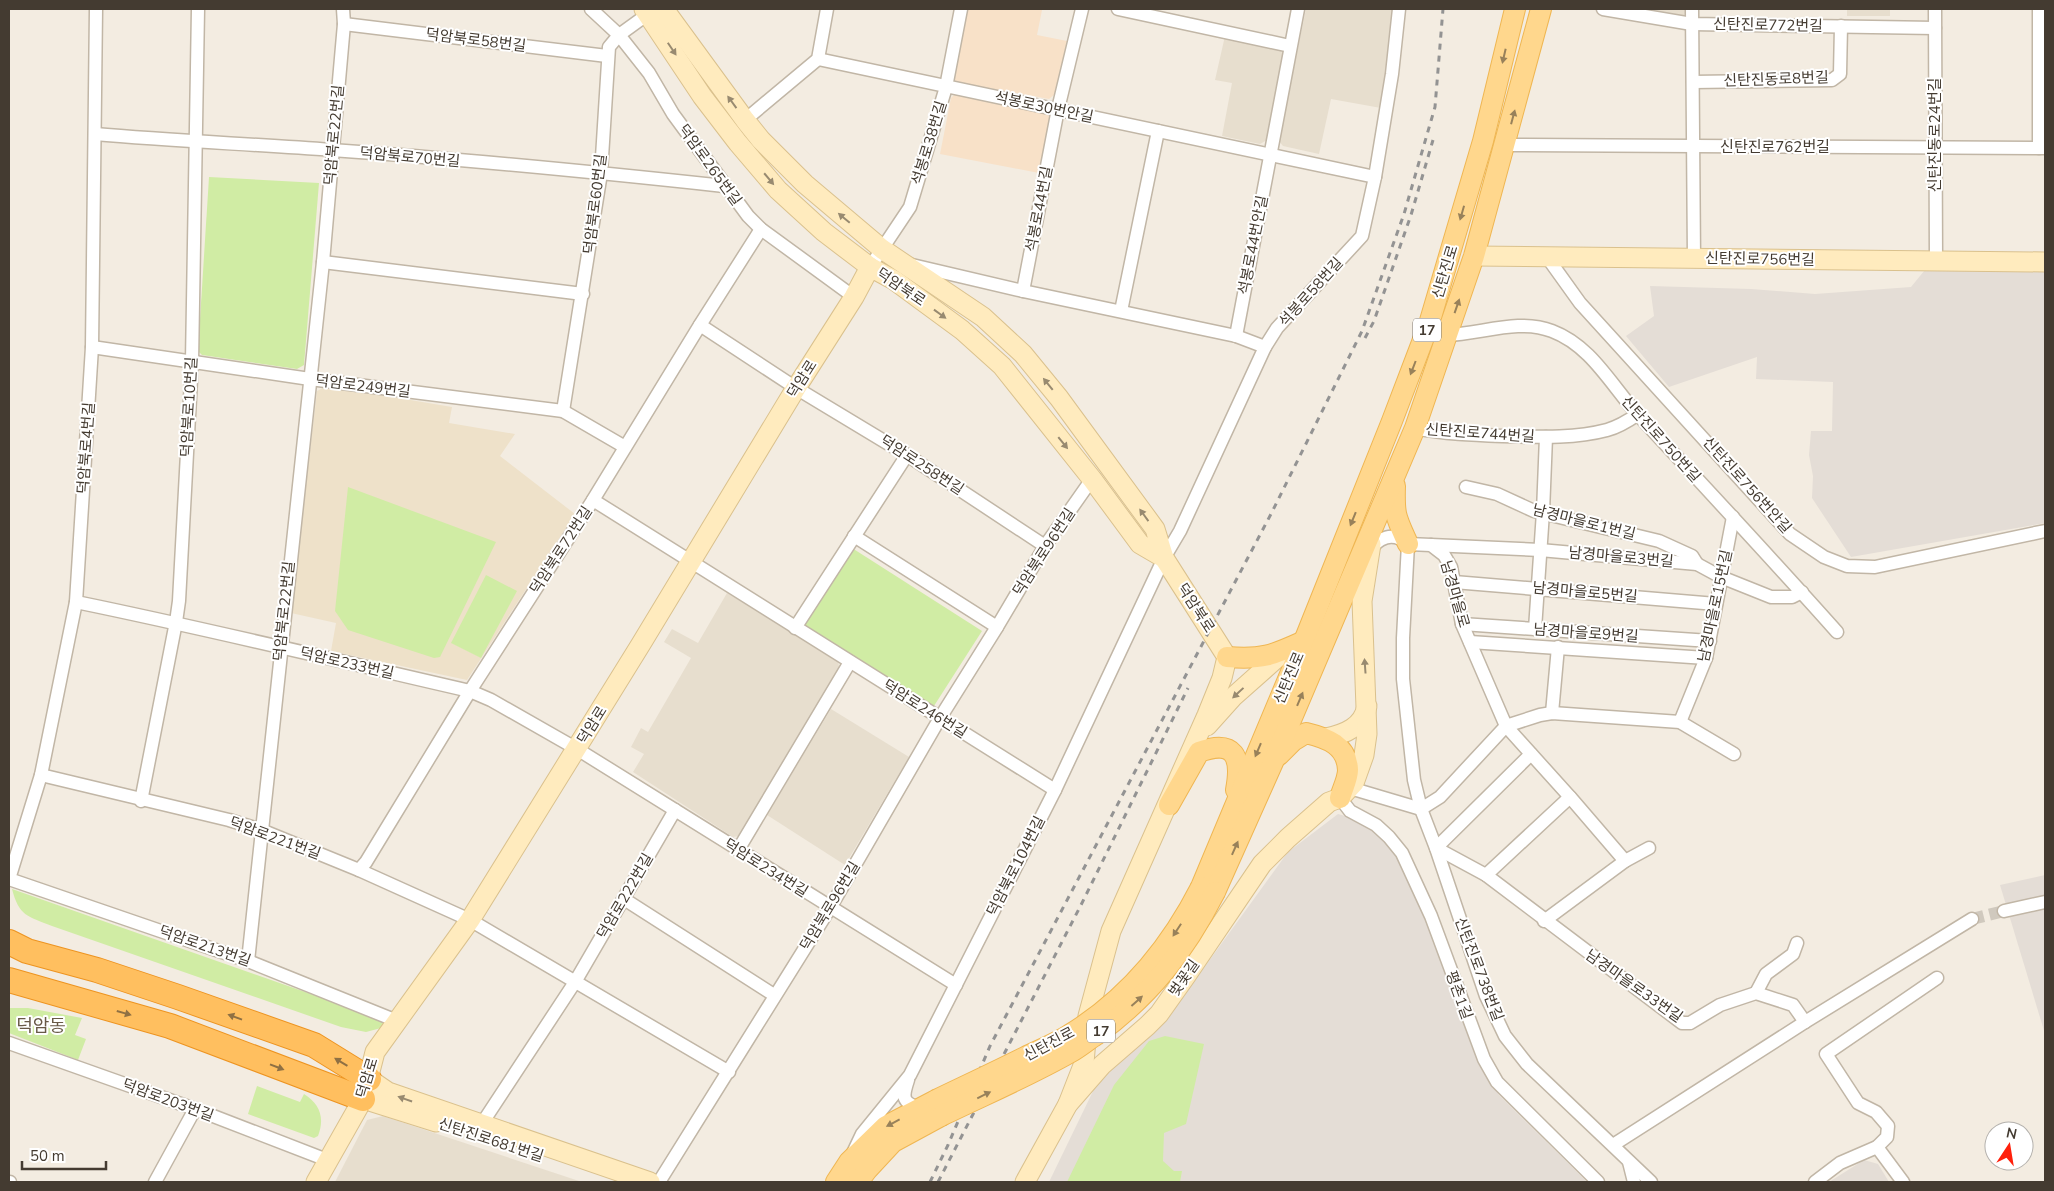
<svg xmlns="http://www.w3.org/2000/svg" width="2054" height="1191" font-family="'Nunito Sans','Noto Sans KR',sans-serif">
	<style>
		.residential { fill: #e7dece }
		.commercial { fill: #f8e1c8 }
		.industrial { fill: #e4ddd6 }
		.education { fill: #eee1c9 }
		.green { fill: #d0eca4 }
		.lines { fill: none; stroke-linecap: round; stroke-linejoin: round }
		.street-tunnel { stroke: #d0c9be; stroke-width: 12; stroke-dasharray: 12 6; stroke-linecap: butt }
		.street-casing { stroke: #c1b6a6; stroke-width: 15 }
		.secondary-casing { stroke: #dac18d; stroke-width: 21 }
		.primary-casing { stroke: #efb652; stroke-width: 22 }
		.highway-casing { stroke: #ed9421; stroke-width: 26 }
		.street { stroke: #fff; stroke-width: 12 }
		.secondary { stroke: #ffebbe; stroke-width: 19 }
		.primary { stroke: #ffd78d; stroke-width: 20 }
		.highway { stroke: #ffbf5f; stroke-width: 24 }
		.rail { stroke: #939393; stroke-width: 3; stroke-dasharray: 6 6; stroke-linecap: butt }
		.primary-bridge-casing { stroke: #efb652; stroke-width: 22; stroke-linecap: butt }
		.primary-bridge { stroke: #ffd78d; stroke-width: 20 }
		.oneway { fill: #988a70 }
		.oneway2 { fill: #98815a }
		.oneway3 { fill: #8f7043 }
		.labels { text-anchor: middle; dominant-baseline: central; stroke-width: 4; stroke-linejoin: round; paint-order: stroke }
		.shield { fill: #fff; stroke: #7c766f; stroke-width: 1 }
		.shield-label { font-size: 14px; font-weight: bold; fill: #443b31 }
		.street-label { font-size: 15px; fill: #443b31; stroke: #fff }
		.quarter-label { font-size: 18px; fill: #685947; stroke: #fff }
	</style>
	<rect width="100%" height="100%" fill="#f3ece1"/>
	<g class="residential">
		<path d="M 1306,9 L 1395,9 L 1381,108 L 1331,99 L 1319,154 L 1283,146 L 1279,141 Z"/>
		<path d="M 1633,9 L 1687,9 L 1688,14 L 1682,18 Z"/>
		<rect x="1847" y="9" width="43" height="7"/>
		<path d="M 1225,36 L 1279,48 L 1284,56 L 1267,140 L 1260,144 L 1222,136 L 1232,83 L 1215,80 Z"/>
		<path d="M 727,593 L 838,659 L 839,668 L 739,836 L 733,837 L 633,772 L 644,754 L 631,747 L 641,728 L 648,732 L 691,658 L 664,642 L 672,629 L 698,643 Z"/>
		<path d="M 831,709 L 909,757 L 845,865 L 767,815 Z"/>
		<path d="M 383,1116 L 582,1182 L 335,1182 L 367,1120 Z"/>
	</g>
	<g class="commercial">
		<path d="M 967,9 L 1042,10 L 1037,35 L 1067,41 L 1055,94 L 1049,99 L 955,82 L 953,78 Z"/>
		<path d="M 955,94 L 1047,113 L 1051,117 L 1039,173 L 940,154 L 951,98 Z"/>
	</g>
	<g class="industrial">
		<path d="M 1929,265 L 2045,266 L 2045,523 L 1851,557 L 1812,498 L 1813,476 L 1809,455 L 1811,431 L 1832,431 L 1833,382 L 1756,379 L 1757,357 L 1669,387 L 1626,336 L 1654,316 L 1650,286 L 1751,289 L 1815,294 L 1911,287 Z"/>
		<path d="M 1338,814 L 1356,819 L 1389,838 L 1415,885 L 1480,1066 L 1499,1095 L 1587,1182 L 1049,1182 L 1096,1085 L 1169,1016 L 1288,852 Z"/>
		<path d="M 2045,875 L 2045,1034 L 2000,885 Z"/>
		<path d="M 1864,1160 L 1878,1164 L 1889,1182 L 1829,1182 Z"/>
	</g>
	<path class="education" d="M 327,386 L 452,407 L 449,423 L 515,434 L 500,456 L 575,514 L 467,680 L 331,651 L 336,623 L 291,613 L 317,391 Z"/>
	<g class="green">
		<path d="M 209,177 L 319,183 L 304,365 L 297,369 L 202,355 L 198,351 Z"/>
		<path d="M 348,487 L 496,542 L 440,657 L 434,658 L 348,630 L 335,611 Z"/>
		<path d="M 852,548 L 982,631 L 932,709 L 802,627 Z"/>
		<path d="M 486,575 L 517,591 L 481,658 L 451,643 Z"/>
		<path d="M 12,889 L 385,1020 L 381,1028 L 366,1032 L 341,1027 L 52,926 C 27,916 19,916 12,889 Z"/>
		<path d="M 9,1008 L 28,1008 L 82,1018 L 75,1035 L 86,1039 L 78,1060 L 9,1033 Z"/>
		<path d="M 1165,1036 L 1204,1044 L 1186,1124 L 1164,1133 L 1163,1161 L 1174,1171 L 1182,1171 L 1180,1182 L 1067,1182 L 1114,1085 L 1149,1041 Z"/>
		<path d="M 257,1086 L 300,1102 L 304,1094 C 320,1104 325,1118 318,1136 L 314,1138 L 248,1114 Z"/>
	</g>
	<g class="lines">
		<path class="street-tunnel" d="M 1972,919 L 2004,911"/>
		<g class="street-casing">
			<g id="street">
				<path d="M 96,9 L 92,347 L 76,602 L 41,775 L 9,879 L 248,961 L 397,1021"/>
				<path d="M 591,9 L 619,35 L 649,73 L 673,114 L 748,216 L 761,229 L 854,297"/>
				<path d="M 1118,9 L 1290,46"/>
				<path d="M 1603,9 L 1692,24 L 1935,28"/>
				<path d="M 1692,9 L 1694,259"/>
				<path d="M 1935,9 L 1936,261"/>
				<path d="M 344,24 L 607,56"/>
				<path d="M 818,59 L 1375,177"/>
				<path d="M 1693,82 L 1832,80 L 1840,74 L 1841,26"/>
				<path d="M 745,120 L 818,59 L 827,9"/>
				<path d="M 95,134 C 174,141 253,144 332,150 C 463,159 594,172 724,186"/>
				<path d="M 1505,145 L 2045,148"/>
				<path d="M 2039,148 L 2039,9"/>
				<path d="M 1547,257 L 1580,303 L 1790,534 L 1824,557 L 1847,566 L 1875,567 L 2045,531"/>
				<path d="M 323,262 L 583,294"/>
				<path d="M 912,265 L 1023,291 L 1236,336 L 1265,347"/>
				<path d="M 870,267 L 910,207 L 946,87 L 961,9"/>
				<path d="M 1023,291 L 1058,109 L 1082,9"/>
				<path d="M 1121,311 L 1158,131"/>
				<path d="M 700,325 L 796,388 L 907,455 L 1045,546"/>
				<path d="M 1447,335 C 1481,334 1519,318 1552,331 C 1592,346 1612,387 1640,417 C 1706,488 1772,559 1837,632"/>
				<path d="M 1236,336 L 1298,9"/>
				<path d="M 92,347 L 310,379 L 563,411 L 625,447"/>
				<path d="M 563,411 L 601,173 L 609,47 L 619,35 L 648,14"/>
				<path d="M 1415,428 C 1444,434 1474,435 1503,436 C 1538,437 1573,439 1607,430 C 1618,427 1628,421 1638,414"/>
				<path d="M 1466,487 L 1497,494 L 1534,511 L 1659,541 L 1692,556 L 1697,564"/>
				<path d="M 593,500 L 1055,790"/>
				<path d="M 854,536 L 997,627"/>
				<path d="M 1408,544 L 1403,638 L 1403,679 L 1414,780 L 1421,809 L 1436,848 L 1486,996 L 1505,1036 L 1527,1064 L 1651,1182"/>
				<path d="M 1408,544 L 1431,545 L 1444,555 L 1451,567 L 1462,624 L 1506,726 L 1570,797 L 1625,861"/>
				<path d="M 1431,545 L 1540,550 L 1697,564 L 1721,577 L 1771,597 L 1792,597 L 1802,592"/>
				<path d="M 1369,552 C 1378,537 1393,531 1408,544"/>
				<path d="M 1454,582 L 1716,604"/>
				<path d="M 76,602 C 208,629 339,661 470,691 L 491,700 L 577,749 L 956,985"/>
				<path d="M 1462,624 L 1710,641"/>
				<path d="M 795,628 L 907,455"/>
				<path d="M 1535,629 L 1543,512 L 1546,437"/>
				<path d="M 1470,642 L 1706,658"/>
				<path d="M 1552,713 L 1558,647"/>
				<path d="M 1680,722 L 1706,658 L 1733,517"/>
				<path d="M 1531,754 L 1436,848 L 1486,875 L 1682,1023 L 1690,1023 L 1720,1005 L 1756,993 L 1793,1005 L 1805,1022"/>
				<path d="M 41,775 L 229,820 L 261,830 L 359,870 L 470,920 L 729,1072"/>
				<path d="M 1350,788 L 1421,809 L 1440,797 L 1506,726 L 1540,715 L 1552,713 L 1680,722 L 1734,754"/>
				<path d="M 1340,798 L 1350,811 L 1376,825 L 1389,837 L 1402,853 L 1431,916 L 1484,1059 L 1497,1082 L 1598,1182"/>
				<path d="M 141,801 L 176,622 L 179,601 L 192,361 L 198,9"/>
				<path d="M 738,850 L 850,662"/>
				<path d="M 359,870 L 366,862 L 470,691 L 593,500 L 700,325 L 761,229"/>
				<path d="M 1486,875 L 1570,797"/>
				<path d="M 624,899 L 774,995"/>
				<path d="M 2004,911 L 2045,902"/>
				<path d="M 1544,921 L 1625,861 L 1649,848"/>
				<path d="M 248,961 L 323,262 L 344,24 L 343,9"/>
				<path d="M 1756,993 L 1766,974 L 1793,954 L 1797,943"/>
				<path d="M 9,1043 L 195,1109 L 327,1160"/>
				<path d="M 908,1080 C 902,1098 902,1103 921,1108"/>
				<path d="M 481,1125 L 575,982 L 675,810"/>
				<path d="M 1613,1145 L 1805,1022 L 1972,919"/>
				<path d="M 1877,1147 L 1887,1137 L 1888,1126 L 1876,1112 L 1858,1103 L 1826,1054 L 1937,978"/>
				<path d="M 853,1153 L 862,1134 L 910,1075 L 1055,790 L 1164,558 L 1180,531 L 1265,347 L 1277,328 L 1362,236 L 1375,177 L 1392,74 L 1399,9"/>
				<path d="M 1629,1162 L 1634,1182"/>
				<path d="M 9,1182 L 10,1182"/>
				<path d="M 155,1182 L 195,1109"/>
				<path d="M 659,1182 L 830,908 L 940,718 L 997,627 L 1045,546 L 1092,479"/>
				<path d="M 1815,1182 L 1840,1163 L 1877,1147 L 1903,1182"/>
			</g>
		</g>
		<g class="secondary-casing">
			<g id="secondary">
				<path d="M 644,9 L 702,96 L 738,143 L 778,190 L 824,232 L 870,267 L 894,280 L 962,330 L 1002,366 L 1092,479 L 1140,544 L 1164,558"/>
				<path d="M 664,9 L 745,120 L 761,140 L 805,184 L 882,249 L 983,317 L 1023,354 L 1059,398 L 1155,529 L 1164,558 L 1227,657 L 1222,678 L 1207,715 L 1111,931 L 1088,1016 L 1084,1063 L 1068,1104"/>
				<path d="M 1474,256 L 2045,262"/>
				<path d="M 1207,726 L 1233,697 L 1287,649"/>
				<path d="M 1326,738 C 1345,734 1363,727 1367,706"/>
				<path d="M 369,1079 L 388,1092 L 650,1182"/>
				<path d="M 363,1099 L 436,1122"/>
				<path d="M 316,1182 L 363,1099 L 375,1052 L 470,920 L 641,644 L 796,388 L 854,297 L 870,267"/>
				<path d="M 1025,1182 L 1068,1104 L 1102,1065 L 1147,1026 L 1159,1014 L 1186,976 L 1262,864 L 1288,838 L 1329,802 L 1340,798 L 1354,783 L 1364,755 L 1367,734 L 1362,601 L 1371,544"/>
			</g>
		</g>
		<g class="primary-casing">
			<g id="primary">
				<path d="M 1395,486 C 1394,516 1396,517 1408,544"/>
				<path d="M 1227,657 C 1263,660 1273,655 1304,641"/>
				<path d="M 1279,755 L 1293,741 L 1306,733 C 1327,738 1347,745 1348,770 C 1348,779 1342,790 1340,798"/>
				<path d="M 1169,805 L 1199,752 C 1235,739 1242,757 1236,790"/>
				<path d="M 1201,887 L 1304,641 L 1392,421 L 1429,324 L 1483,141 L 1515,9"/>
				<path d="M 1215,892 L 1274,760 L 1415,428 L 1474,256 L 1541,9"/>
				<path d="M 836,1182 L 849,1162 L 886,1126 L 936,1100"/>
				<path d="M 858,1182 L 867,1170 L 893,1142 L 941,1116"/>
			</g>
		</g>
		<g class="highway-casing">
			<g id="highway">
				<path d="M 9,942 L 27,951 L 97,970 L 178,997 L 314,1045 L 369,1079"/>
				<path d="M 9,980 L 170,1026 L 363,1099"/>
			</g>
		</g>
		<use href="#street" class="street"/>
		<use href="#secondary" class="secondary"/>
		<use href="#primary" class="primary"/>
		<use href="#highway" class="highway"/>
		<g class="rail">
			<path d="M 1365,338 L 1374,321 L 1411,215 L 1433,140"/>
			<path d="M 930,1182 L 948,1145 L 990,1046 L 1271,514 L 1362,331 L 1404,214 L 1435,107 L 1443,9"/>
			<path d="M 938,1182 L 1081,905 L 1188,688"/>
		</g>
		<g class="primary-bridge-casing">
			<g id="primary-bridge">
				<path d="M 936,1100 C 965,1086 995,1072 1025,1057 C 1039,1050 1055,1044 1069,1035 C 1128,999 1170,948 1201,887"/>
				<path d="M 941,1116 C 984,1095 1029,1076 1071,1052 C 1080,1047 1088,1040 1096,1035 C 1150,996 1185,951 1215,892"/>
			</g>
		</g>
		<use href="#primary-bridge" class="primary-bridge"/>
	</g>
	<defs><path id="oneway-solid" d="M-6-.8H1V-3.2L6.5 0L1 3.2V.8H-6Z" transform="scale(1.25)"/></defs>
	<g class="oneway">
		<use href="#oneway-solid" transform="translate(672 49) rotate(56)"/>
		<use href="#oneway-solid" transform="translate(732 102) rotate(-126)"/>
		<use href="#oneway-solid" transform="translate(769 179) rotate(50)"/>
		<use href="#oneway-solid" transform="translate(844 218) rotate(-140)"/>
		<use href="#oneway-solid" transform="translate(940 314) rotate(36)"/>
		<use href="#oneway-solid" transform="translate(1048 384) rotate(-129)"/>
		<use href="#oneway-solid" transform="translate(1063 443) rotate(51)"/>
		<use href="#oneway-solid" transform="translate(1144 515) rotate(-126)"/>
		<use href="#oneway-solid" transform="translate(1365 666) rotate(-94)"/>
		<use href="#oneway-solid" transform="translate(1238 693) rotate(137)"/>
		<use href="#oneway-solid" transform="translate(405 1099) rotate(-161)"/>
	</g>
	<g class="oneway2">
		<use href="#oneway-solid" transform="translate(1504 56) rotate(103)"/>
		<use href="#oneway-solid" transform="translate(1513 117) rotate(-75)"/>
		<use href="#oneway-solid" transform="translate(1462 213) rotate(106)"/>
		<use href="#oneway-solid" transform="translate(1457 306) rotate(-71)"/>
		<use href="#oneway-solid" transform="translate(1413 368) rotate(111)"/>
		<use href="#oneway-solid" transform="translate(1353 519) rotate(112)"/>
		<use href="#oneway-solid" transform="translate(1300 699) rotate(-67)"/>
		<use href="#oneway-solid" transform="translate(1258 750) rotate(113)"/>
		<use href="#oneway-solid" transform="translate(1235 848) rotate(-66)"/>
		<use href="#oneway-solid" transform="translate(1177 930) rotate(123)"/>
		<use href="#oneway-solid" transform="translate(1137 1001) rotate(-42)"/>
		<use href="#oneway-solid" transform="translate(984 1095) rotate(-26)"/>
		<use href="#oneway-solid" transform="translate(893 1123) rotate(152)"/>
	</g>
	<g class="oneway3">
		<use href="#oneway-solid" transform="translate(124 1013) rotate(16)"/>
		<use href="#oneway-solid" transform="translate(235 1017) rotate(-160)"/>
		<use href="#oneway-solid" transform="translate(341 1062) rotate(-149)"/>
		<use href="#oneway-solid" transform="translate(277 1067) rotate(21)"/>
	</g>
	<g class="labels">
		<g class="shield">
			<rect x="1413" y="318.5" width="28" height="23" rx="4"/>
			<rect x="1087" y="1019.5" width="28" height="23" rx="4"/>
		</g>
		<g class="shield-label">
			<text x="1427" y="330">17</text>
			<text x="1101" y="1031">17</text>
		</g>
		<g class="street-label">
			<text transform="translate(1768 25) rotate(1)">신탄진로772번길</text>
			<text transform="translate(476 40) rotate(7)">덕암북로58번길</text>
			<text transform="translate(1776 79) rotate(-2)">신탄진동로8번길</text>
			<text transform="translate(1044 107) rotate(12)">석봉로30번안길</text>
			<text transform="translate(334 135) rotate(-85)">덕암북로22번길</text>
			<text transform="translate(1935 135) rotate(-90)">신탄진동로24번길</text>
			<text transform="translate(929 143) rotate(-73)">석봉로38번길</text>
			<text x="1775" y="147">신탄진로762번길</text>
			<text transform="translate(410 157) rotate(5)">덕암북로70번길</text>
			<text transform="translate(710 165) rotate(54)">덕암로265번길</text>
			<text transform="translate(595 204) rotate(-83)">덕암북로60번길</text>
			<text transform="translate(1039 209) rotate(-79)">석봉로44번길</text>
			<text transform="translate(1253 245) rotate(-79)">석봉로44번안길</text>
			<text transform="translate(1760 259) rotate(1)">신탄진로756번길</text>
			<text transform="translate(1445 272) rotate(-73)">신탄진로</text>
			<text transform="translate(901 287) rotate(34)">덕암북로</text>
			<text transform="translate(1311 292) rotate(-48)">석봉로58번길</text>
			<text transform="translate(802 379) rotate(-58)">덕암로</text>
			<text transform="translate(363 386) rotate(7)">덕암로249번길</text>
			<text transform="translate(189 407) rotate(-87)">덕암북로10번길</text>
			<text transform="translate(1480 433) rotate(4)">신탄진로744번길</text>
			<text transform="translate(1661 439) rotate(48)">신탄진로750번길</text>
			<text transform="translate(86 448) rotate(-86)">덕암북로4번길</text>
			<text transform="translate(922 465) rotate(33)">덕암로258번길</text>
			<text transform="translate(1747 485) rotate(48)">신탄진로756번안길</text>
			<text transform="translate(1584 522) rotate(14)">남경마을로1번길</text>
			<text transform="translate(561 550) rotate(-57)">덕암북로72번길</text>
			<text transform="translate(1044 552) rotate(-57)">덕암북로96번길</text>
			<text transform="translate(1621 557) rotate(5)">남경마을로3번길</text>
			<text transform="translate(1585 592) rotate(5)">남경마을로5번길</text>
			<text transform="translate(1455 594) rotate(74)">남경마을로</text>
			<text transform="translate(1715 606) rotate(-78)">남경마을로15번길</text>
			<text transform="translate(1196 608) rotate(57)">덕암북로</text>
			<text transform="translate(284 611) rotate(-84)">덕암북로22번길</text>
			<text transform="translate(1586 633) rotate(4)">남경마을로9번길</text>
			<text transform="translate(347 663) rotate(13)">덕암로233번길</text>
			<text transform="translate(1289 678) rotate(-67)">신탄진로</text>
			<text transform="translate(925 709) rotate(32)">덕암로246번길</text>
			<text transform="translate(592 725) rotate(-58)">덕암로</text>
			<text transform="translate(275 838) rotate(20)">덕암로221번길</text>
			<text transform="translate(1016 866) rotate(-63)">덕암북로104번길</text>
			<text transform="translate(766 868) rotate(32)">덕암로234번길</text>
			<text transform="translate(625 896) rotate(-60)">덕암로222번길</text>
			<text transform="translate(830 906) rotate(-59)">덕암북로96번길</text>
			<text transform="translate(205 946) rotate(19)">덕암로213번길</text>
			<text transform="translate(1479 969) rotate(69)">신탄진로738번길</text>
			<text transform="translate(1184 978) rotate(-55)">벚꽃길</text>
			<text transform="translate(1634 986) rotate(35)">남경마을로33번길</text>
			<text transform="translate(1459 995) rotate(70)">평촌1길</text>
			<text transform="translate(1049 1044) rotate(-28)">신탄진로</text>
			<text transform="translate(367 1078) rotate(-73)">덕암로</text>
			<text transform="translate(168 1100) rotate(20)">덕암로203번길</text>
			<text transform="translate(491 1140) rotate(18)">신탄진로681번길</text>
		</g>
		<g class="quarter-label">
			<text x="41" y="1026">덕암동</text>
		</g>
	</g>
	<rect width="2054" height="1191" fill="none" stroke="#443b31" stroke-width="20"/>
	<g transform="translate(2009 1146) rotate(12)"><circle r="24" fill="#ffffff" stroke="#b4b1ad"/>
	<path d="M0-4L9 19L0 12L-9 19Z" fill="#ff200b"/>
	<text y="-8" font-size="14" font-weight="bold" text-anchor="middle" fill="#443b31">N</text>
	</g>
	<path d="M22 1161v8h84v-8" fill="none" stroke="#443b31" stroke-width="2.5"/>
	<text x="30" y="1161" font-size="15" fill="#443b31" stroke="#ffffff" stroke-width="4" paint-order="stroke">50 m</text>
</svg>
